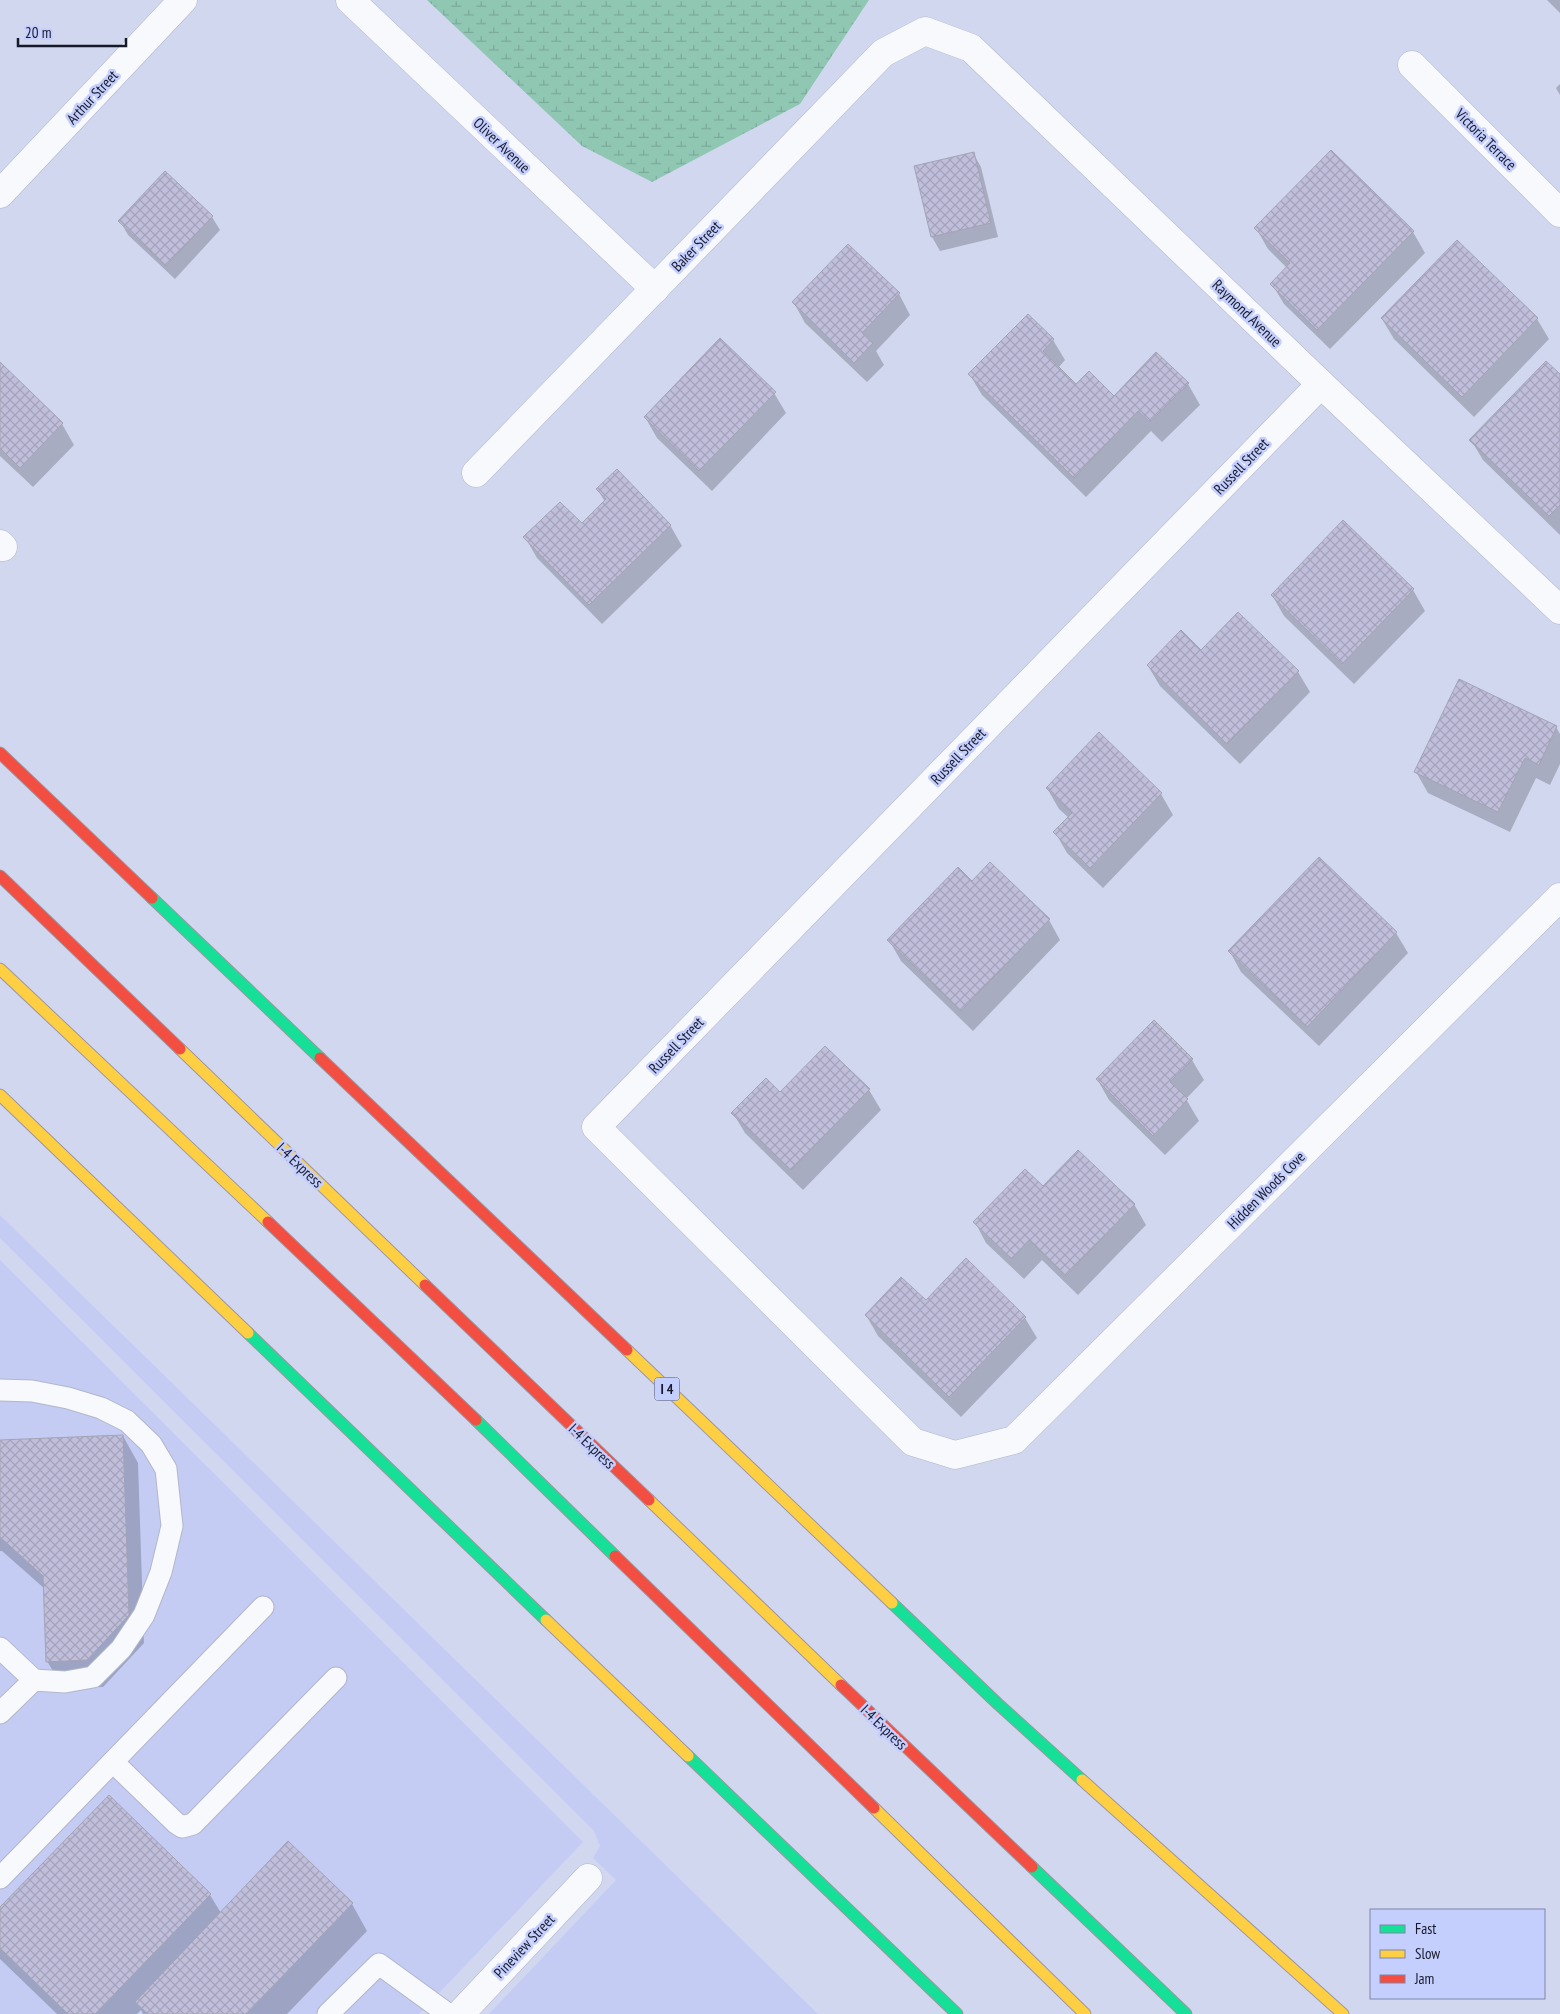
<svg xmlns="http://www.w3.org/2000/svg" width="1560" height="2014" font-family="'PT Sans Narrow',sans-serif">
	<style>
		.built { fill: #c4ccf4 }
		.wetland { fill: url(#wetland-marsh) }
		.shadow { fill: #0003 }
		.building { fill: url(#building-cross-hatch); stroke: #a3a3b6 }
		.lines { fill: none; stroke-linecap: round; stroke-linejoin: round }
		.lane-casing { stroke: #b2b6ca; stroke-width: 23 }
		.street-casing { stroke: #b2b6ca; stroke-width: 29 }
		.fast-casing { stroke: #9d96a0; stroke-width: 13 }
		.slow-casing { stroke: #9d96a0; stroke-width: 13 }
		.jam-casing { stroke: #9d96a0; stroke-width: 13 }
		.lane { stroke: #f8f9fd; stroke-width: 21 }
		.street { stroke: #f8f9fd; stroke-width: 28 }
		.fast { stroke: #16e098; stroke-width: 11 }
		.slow { stroke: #ffcf43; stroke-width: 11 }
		.jam { stroke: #f24e42; stroke-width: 11 }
		.labels { text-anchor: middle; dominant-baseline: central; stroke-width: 5; stroke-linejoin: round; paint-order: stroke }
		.shield { fill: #c5cffd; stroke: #4a5069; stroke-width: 1 }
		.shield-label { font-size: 14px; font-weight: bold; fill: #161929 }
		.street-label { font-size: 15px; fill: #161929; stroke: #c5cffd }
	</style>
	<defs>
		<pattern id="wetland-marsh" width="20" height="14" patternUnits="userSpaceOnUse" patternTransform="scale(1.25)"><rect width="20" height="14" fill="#90c7b3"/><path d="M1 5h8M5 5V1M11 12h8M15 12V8" fill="none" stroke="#7baa9a"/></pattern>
		<pattern id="building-cross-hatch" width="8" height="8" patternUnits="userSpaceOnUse" patternTransform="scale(1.25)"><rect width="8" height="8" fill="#c0beda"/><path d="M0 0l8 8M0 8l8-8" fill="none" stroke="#a4a3bb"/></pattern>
	</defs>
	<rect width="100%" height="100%" fill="#d2d7f0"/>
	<g class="built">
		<path d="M 0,1215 L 818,2014 L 489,2014 L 616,1880 L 593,1858 L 600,1846 L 594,1831 L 0,1238 Z"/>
		<path d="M 0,1260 L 583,1842 L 419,2014 L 0,2014 Z"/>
	</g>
	<path class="wetland" d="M 427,0 L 869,0 L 800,104 L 652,182 L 582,146 Z"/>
	<g class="shadow">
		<path d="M 1547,0 L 1560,0 L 1560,13 Z"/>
		<path d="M 1560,84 L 1560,95 L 1556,88 Z"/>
		<path d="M 973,153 L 981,167 L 998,237 L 940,251 L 932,237 L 915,167 Z"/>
		<path d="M 212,217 L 220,230 L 175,279 L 128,235 L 120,221 Z"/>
		<path d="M 1256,228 L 1413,232 L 1425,253 L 1330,349 L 1284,304 L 1272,284 L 1287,268 L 1268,249 Z"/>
		<path d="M 899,294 L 910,315 L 876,351 L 884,365 L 867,382 L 805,323 L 794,303 Z"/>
		<path d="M 1382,319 L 1537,319 L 1549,339 L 1474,417 L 1394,339 Z"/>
		<path d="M 1053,340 L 1065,360 L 1058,368 L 1076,386 L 1114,398 L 1188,384 L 1200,405 L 1162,442 L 1151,431 L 1086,497 L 982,395 L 970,375 Z"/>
		<path d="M 0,364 L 62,424 L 74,445 L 33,487 L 0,456 Z"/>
		<path d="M 1560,376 L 1560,535 L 1483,460 L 1471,440 Z"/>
		<path d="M 774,393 L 786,413 L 712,491 L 657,438 L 645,417 Z"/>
		<path d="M 598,490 L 670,525 L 682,546 L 602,624 L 537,558 L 525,537 L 582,525 L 605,502 Z"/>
		<path d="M 1343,522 L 1413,590 L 1425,611 L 1354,684 L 1284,616 L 1272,595 Z"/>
		<path d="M 1201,651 L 1298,672 L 1310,692 L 1240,764 L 1160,686 L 1148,666 Z"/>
		<path d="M 1556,727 L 1560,734 L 1560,764 L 1550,785 L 1536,778 L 1510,832 L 1428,793 L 1416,772 Z"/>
		<path d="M 1099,734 L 1161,794 L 1173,815 L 1103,888 L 1067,853 L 1055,832 L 1069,818 L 1059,809 L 1047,788 Z"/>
		<path d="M 972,883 L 1049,920 L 1060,940 L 973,1031 L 901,961 L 889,940 Z"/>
		<path d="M 1396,933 L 1408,953 L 1319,1046 L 1241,972 L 1230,952 Z"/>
		<path d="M 1154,1022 L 1192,1060 L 1204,1080 L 1186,1099 L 1199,1121 L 1165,1155 L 1109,1100 L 1097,1079 Z"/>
		<path d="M 869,1090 L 881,1110 L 803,1190 L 745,1133 L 733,1113 L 780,1093 Z"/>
		<path d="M 1043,1187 L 1134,1204 L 1146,1225 L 1078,1295 L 1042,1260 L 1024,1279 L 986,1243 L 975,1222 Z"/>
		<path d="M 926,1302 L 1025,1318 L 1037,1338 L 961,1417 L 878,1336 L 866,1315 Z"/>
		<path d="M 123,1436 L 138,1463 L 144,1643 L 103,1687 L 63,1688 L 47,1661 L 45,1589 L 2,1551 L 0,1551 L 0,1441 Z"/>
		<path d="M 210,1895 L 221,1913 L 352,1904 L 367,1931 L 287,2014 L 143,2014 L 141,2010 L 137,2014 L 57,2014 L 0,1959 L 0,1909 Z"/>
	</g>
	<g class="building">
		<path d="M 1331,150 L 1414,231 L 1317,330 L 1270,284 L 1290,263 L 1254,228 Z"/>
		<path d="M 974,152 L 991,223 L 931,237 L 914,166 Z"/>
		<path d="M 165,171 L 213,216 L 166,266 L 118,221 Z"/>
		<path d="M 1457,240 L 1538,318 L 1462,397 L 1381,318 Z"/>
		<path d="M 848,244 L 900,293 L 862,333 L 873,343 L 854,363 L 792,302 Z"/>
		<path d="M 1028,314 L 1054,339 L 1043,351 L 1076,384 L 1089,371 L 1114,396 L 1156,352 L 1189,383 L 1150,422 L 1138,411 L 1074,478 L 968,374 Z"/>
		<path d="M 720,338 L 776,392 L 699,471 L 644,417 Z"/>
		<path d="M 1546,361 L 1560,374 L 1560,505 L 1549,516 L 1469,440 Z"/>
		<path d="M 0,362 L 63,423 L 20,468 L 0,448 Z"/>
		<path d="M 617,469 L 671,525 L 589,605 L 523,537 L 560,502 L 582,523 L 606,499 L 596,489 Z"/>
		<path d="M 1343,520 L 1414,589 L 1342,664 L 1271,595 Z"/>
		<path d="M 1238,612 L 1299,671 L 1227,744 L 1147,665 L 1181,630 L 1201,650 Z"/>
		<path d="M 1459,679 L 1557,726 L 1539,765 L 1525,758 L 1498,812 L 1414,772 Z"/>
		<path d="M 1099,732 L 1162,793 L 1090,868 L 1053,832 L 1072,813 L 1046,788 Z"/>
		<path d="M 1319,857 L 1397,932 L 1307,1027 L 1228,951 Z"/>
		<path d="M 990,862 L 1050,919 L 961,1011 L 887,940 L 958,867 L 972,881 Z"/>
		<path d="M 1154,1020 L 1193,1059 L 1170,1082 L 1188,1099 L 1153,1136 L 1096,1079 Z"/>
		<path d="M 825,1046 L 870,1089 L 791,1170 L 731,1113 L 766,1078 L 780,1092 Z"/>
		<path d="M 1078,1150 L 1135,1204 L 1066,1276 L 1029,1240 L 1012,1259 L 973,1222 L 1025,1169 L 1043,1186 Z"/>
		<path d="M 966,1258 L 1026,1317 L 949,1397 L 865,1315 L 901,1277 L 926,1300 Z"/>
		<path d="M 123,1435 L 129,1615 L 87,1660 L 46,1662 L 43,1576 L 0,1537 L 0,1440 Z"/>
		<path d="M 109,1795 L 211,1894 L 95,2014 L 68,2014 L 0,1948 L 0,1907 Z"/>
		<path d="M 288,1841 L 353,1903 L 246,2014 L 148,2014 L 135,2002 Z"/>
	</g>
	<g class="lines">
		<g class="lane-casing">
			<g id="lane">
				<path d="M 0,1390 L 32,1391 L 68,1398 L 101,1408 L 127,1421 L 151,1444 L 166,1469 L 172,1526 L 161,1572 L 144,1615 L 121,1649 L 93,1677 L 65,1682 L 34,1680 L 0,1713"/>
				<path d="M 0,1648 L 34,1680"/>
				<path d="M 113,1762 L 176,1823 L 182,1827 L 193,1824 L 336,1678"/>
				<path d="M 0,1878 L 263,1607"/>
				<path d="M 328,2014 L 379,1964 L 448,2014"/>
			</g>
		</g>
		<g class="street-casing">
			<g id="street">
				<path d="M 350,0 L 655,289"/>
				<path d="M 1412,65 L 1560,213"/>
				<path d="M 0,194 L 183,0"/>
				<path d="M 1321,384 L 596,1127 L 913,1442 L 955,1455 L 1014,1440 L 1560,897"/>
				<path d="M 476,473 L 883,53 L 925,31 L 971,48 L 1321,384 L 1560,610"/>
				<path d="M 0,544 L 3,547"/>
				<path d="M 460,2014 L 588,1878"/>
			</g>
		</g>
		<g class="fast-casing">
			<g id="fast">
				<path d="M 152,898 L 320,1058"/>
				<path d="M 248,1333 L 546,1620"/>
				<path d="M 476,1420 L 615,1556"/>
				<path d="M 892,1603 L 998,1704 L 1082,1780"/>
				<path d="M 688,1756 L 957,2014"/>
				<path d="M 1032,1867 L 1186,2014"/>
			</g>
		</g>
		<g class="slow-casing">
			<g id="slow">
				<path d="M 0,969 L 268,1222"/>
				<path d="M 180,1049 L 425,1285"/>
				<path d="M 0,1095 L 248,1333"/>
				<path d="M 627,1350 L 892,1603"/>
				<path d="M 649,1500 L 841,1685"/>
				<path d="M 546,1620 L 688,1756"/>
				<path d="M 1082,1780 L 1343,2014"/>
				<path d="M 874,1808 L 1085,2014"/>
			</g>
		</g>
		<g class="jam-casing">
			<g id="jam">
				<path d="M 0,753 L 152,898"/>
				<path d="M 0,876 L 180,1049"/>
				<path d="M 320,1058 L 627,1350"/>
				<path d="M 268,1222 L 476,1420"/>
				<path d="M 425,1285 L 649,1500"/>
				<path d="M 615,1556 L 874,1808"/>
				<path d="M 841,1685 L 1032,1867"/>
			</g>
		</g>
		<use href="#lane" class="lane"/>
		<use href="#street" class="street"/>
		<use href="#fast" class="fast"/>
		<use href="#slow" class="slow"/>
		<use href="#jam" class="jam"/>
	</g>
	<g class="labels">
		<rect class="shield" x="654.5" y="1377.5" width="25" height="23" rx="4"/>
		<g class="shield-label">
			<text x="667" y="1389">I 4</text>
		</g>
		<g class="street-label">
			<text transform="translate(92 97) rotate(-47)">Arthur Street</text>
			<text transform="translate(1486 139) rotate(45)">Victoria Terrace</text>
			<text transform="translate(502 145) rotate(44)">Oliver Avenue</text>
			<text transform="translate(696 246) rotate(-46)">Baker Street</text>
			<text transform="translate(1247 313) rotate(44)">Raymond Avenue</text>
			<text transform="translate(1241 466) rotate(-46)">Russell Street</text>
			<text transform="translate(958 756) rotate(-46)">Russell Street</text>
			<text transform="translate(676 1045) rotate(-46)">Russell Street</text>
			<text transform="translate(300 1165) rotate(44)">I-4 Express</text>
			<text transform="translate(1266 1190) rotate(-45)">Hidden Woods Cove</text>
			<text transform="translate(592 1446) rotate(44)">I-4 Express</text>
			<text transform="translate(884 1727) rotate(44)">I-4 Express</text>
			<text transform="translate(524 1946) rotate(-47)">Pineview Street</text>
		</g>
	</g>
	<rect x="1370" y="1909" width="175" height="90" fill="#c5cffd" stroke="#7f86a8"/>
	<rect x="1380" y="1925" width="25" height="8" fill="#16e098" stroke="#7f86a8"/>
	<text x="1415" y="1934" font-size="15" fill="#161929">Fast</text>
	<rect x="1380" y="1950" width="25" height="8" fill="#ffcf43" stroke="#7f86a8"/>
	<text x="1415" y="1959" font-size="15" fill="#161929">Slow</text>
	<rect x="1380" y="1975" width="25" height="8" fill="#f24e42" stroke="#7f86a8"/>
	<text x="1415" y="1984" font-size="15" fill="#161929">Jam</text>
	<path d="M18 38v8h108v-8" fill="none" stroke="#161929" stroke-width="2.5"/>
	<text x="25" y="38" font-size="15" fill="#161929" stroke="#c5cffd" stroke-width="4" paint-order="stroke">20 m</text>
</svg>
